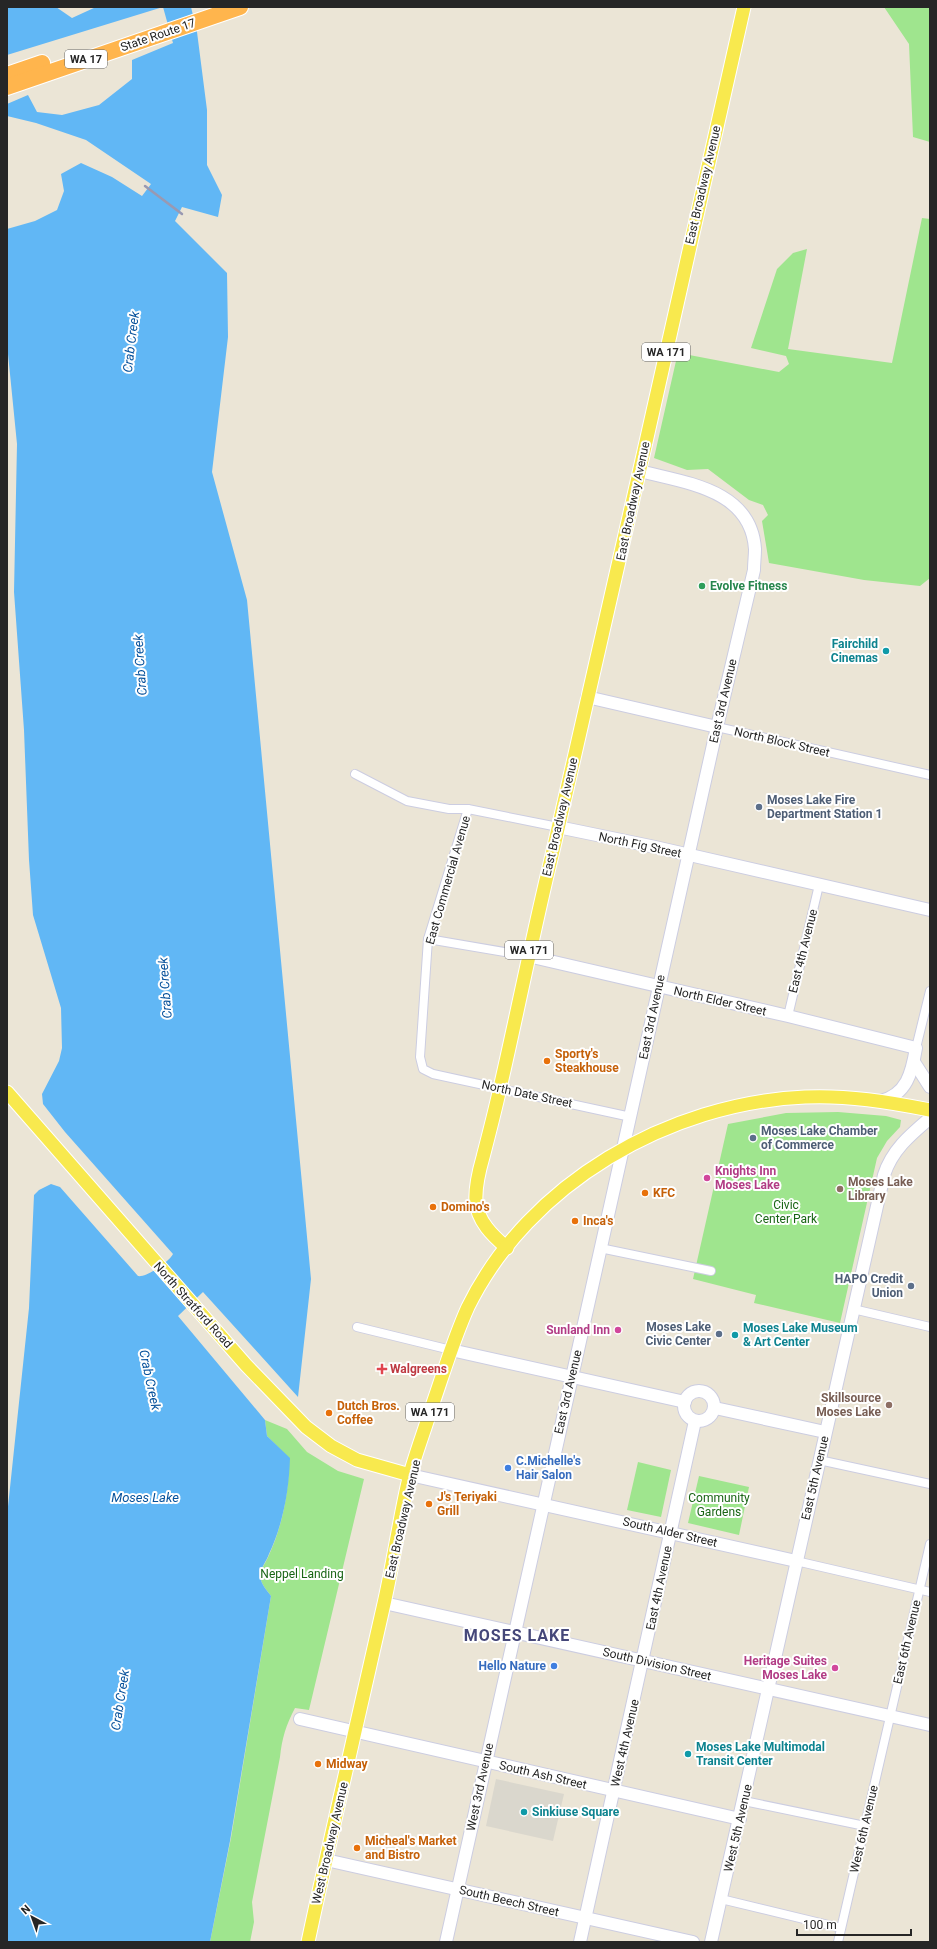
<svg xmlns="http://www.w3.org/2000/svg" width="937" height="1949" font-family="Roboto,sans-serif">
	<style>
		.green { fill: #9fe58e }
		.plaza { fill: #dad7cd }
		.water { fill: #61b7f5 }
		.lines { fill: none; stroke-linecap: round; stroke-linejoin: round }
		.street-casing { stroke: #cccde1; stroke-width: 10 }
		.secondary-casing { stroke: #cccde1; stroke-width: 14 }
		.primary-casing { stroke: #fff; stroke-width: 15 }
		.highway-casing { stroke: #fff; stroke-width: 18 }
		.street { stroke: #fff; stroke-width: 8 }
		.secondary { stroke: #fff; stroke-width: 12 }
		.primary { stroke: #f8e94e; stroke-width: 13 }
		.highway { stroke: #ffb54d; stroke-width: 16 }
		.rail { stroke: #9999b2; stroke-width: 2.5 }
		.leisure-dot { fill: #2e9e5b; stroke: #fff; stroke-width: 1.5 }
		.culture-dot { fill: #0f9aa8; stroke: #fff; stroke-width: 1.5 }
		.service-dot { fill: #5c6f8a; stroke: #fff; stroke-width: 1.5 }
		.food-dot { fill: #e8710a; stroke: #fff; stroke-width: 1.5 }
		.hotel-dot { fill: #d1479c; stroke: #fff; stroke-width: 1.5 }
		.education-dot { fill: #8d6e63; stroke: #fff; stroke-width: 1.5 }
		.health-dot { fill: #e0444e; stroke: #fff; stroke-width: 1.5 }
		.shop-dot { fill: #3f7fe0; stroke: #fff; stroke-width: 1.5 }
		.labels { text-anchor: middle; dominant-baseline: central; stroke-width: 4; stroke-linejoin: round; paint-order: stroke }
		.shield { fill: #fff; stroke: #676767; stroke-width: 1 }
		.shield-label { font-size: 11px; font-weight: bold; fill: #262626 }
		.street-label { font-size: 12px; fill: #262626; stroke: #fff }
		.leisure-label { font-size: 12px; font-weight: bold; fill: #27864d; stroke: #fff; text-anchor: start }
		.culture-label { font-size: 12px; font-weight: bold; fill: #0d838f; stroke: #fff; text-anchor: start }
		.service-label { font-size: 12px; font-weight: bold; fill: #4e5e75; stroke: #fff; text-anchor: start }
		.food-label { font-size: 12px; font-weight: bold; fill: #c56008; stroke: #fff; text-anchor: start }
		.hotel-label { font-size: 12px; font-weight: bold; fill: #b23c85; stroke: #fff; text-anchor: end }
		.education-label { font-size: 12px; font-weight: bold; fill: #785e54; stroke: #fff; text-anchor: start }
		.park-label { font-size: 12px; fill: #196515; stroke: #fff }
		.health-label { font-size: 12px; font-weight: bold; fill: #be3a42; stroke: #fff; text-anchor: start }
		.shop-label { font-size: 12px; font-weight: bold; fill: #366cbe; stroke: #fff; text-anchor: start }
		.water-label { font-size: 13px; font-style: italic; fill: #06519b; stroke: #fff }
		.district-label { font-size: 16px; font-weight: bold; letter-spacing: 1px; fill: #454779; stroke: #fff }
	</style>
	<rect width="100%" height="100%" fill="#ebe5d6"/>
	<g class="green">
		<path d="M 884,7 L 930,7 L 930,142 L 913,137 L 909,44 Z"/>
		<path d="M 922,218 L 930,219 L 930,578 L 920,586 L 864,580 L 769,563 L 762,521 L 768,515 L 763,505 L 749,500 L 708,469 L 687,470 L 654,458 L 676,361 L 684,354 L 779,372 L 789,364 L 786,356 L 751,348 L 777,269 L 793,253 L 807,249 L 788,349 L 892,363 Z"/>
		<path d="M 838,1112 L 886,1116 L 901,1120 L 900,1127 L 887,1141 L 877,1158 L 840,1323 L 754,1303 L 756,1295 L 693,1279 L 728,1124 L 786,1113 Z"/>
		<path d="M 265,1420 L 287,1429 L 307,1452 L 338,1471 L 364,1479 L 309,1710 L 295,1708 C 286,1725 282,1738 280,1757 L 252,1902 L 254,1922 L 250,1942 L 210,1942 L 231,1838 L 271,1596 C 268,1592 262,1585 261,1580 C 258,1571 266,1563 269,1555 C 283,1524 289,1491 289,1458 L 267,1436 Z"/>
		<path d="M 638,1462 L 671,1470 L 661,1517 L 627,1510 Z"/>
		<path d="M 699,1476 L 749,1487 L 739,1535 L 688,1523 Z"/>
	</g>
	<path class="plaza" d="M 496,1779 L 564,1794 L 553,1841 L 486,1826 Z"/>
	<g class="water">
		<path d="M 7,7 L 56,7 L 72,18 L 96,7 L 163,7 L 7,55 Z"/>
		<path d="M 163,7 L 191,7 L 197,32 L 207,110 L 207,165 L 222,195 L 218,217 L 182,207 L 175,221 L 227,273 L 228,337 L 212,472 L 247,600 L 311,1279 L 298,1397 L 203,1292 L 178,1316 L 265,1420 L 267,1436 L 290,1458 C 289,1491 283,1524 269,1554 C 266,1563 258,1570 261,1580 C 262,1585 268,1592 271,1596 L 230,1841 L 210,1942 L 7,1942 L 7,1516 L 29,1308 L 34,1195 L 39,1190 L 51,1184 L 60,1187 L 138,1276 C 146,1278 170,1261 173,1254 L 65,1132 L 43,1104 L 42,1094 L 59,1061 L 62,1048 L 61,1008 L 33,915 L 29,860 L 24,730 L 14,592 L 17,444 L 7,344 L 7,229 L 35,221 L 57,210 L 64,191 L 61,174 L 81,163 L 112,177 L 142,196 L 151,184 L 86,140 L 36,123 L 7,116 L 7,104 L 28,95 L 37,112 L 62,115 L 99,105 L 132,79 L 132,60 L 173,43 Z"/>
	</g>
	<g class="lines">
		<g class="street-casing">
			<g id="street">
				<path d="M 717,727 L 930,775"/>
				<path d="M 355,774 L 407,801 L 449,809 L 468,809 L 558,827"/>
				<path d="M 468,809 L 428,939 L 420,1057 L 423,1069 L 433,1074 L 631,1117"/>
				<path d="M 428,939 L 528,956"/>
				<path d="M 788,1016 L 819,885"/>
				<path d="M 916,1048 L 930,991"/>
				<path d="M 600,1248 L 711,1271"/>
				<path d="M 853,1309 L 930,1327"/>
				<path d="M 357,1327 L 451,1350"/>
				<path d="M 819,1460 L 930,1484"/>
				<path d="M 796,1561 L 930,1592"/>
				<path d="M 744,1801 L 865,1826"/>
				<path d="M 721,1899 L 841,1928"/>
				<path d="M 838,1942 L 930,1544"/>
			</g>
		</g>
		<g class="secondary-casing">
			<g id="secondary">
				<path d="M 587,697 L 717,727"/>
				<path d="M 558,827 L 655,847 L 930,910"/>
				<path d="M 528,956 L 788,1016 L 916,1048 C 912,1072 907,1095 880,1101"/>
				<path d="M 914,1062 L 930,1087"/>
				<path d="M 451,1350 L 685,1402"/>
				<circle cx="699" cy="1406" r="15"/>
				<path d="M 715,1408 L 825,1432"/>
				<path d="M 410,1475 L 796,1561"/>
				<path d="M 384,1603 L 930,1725"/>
				<path d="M 300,1719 L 740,1819"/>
				<path d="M 326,1860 L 693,1942"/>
				<path d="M 446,1942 L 717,727 L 754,570 C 754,563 755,556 755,549 C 751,489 685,483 640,471"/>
				<path d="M 580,1942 L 695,1421"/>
				<path d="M 711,1942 L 884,1175 C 892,1150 910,1135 930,1118"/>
			</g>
		</g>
		<g class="primary-casing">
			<g id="primary">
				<path d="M 7,1092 L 246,1365 L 306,1427 L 331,1446 L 357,1460 L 410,1475"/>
				<path d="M 507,1248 C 493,1236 477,1221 476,1201 C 475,1186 479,1171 483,1157 C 489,1134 495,1111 500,1088 C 518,1010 533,933 552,855 C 618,573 679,289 744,7"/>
				<path d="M 308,1942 C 332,1830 358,1719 383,1608 C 393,1565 399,1521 409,1478 C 415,1455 424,1432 431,1409 C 443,1375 453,1340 468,1307 C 529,1183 669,1103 805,1097 C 847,1095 889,1102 930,1110"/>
			</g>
		</g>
		<g class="highway-casing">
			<g id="highway">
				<path d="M 7,75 L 42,63"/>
				<path d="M 7,87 L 240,7"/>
			</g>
		</g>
		<use href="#street" class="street"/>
		<use href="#secondary" class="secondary"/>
		<use href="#primary" class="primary"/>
		<use href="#highway" class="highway"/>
		<path class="rail" d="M 145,186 L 182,214"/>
	</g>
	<circle class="leisure-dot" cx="702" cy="586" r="4"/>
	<g class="culture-dot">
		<circle cx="886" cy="651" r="4"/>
		<circle cx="735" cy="1335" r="4"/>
		<circle cx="688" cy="1754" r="4"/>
		<circle cx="524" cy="1812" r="4"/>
	</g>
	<g class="service-dot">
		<circle cx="759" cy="807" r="4"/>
		<circle cx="753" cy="1138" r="4"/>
		<circle cx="911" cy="1286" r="4"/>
		<circle cx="719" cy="1334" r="4"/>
	</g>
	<g class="food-dot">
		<circle cx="547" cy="1061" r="4"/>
		<circle cx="645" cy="1193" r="4"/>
		<circle cx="433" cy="1207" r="4"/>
		<circle cx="575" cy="1221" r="4"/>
		<circle cx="329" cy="1413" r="4"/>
		<circle cx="429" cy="1504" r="4"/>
		<circle cx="318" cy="1764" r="4"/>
		<circle cx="357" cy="1848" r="4"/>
	</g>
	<g class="hotel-dot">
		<circle cx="707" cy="1178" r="4"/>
		<circle cx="618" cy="1330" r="4"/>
		<circle cx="835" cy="1668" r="4"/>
	</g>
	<g class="education-dot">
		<circle cx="840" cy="1189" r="4"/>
		<circle cx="889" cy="1405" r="4"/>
	</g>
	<path class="health-dot" d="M380 1363h4v4h4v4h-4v4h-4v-4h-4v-4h4z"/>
	<g class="shop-dot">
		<circle cx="508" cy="1468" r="4"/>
		<circle cx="554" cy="1666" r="4"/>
	</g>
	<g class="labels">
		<g class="shield">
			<rect x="65" y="50" width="42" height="18" rx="3"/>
			<rect x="642" y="343" width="48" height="18" rx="3"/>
			<rect x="505" y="941" width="48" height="18" rx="3"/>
			<rect x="406" y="1403" width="48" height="18" rx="3"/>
		</g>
		<g class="shield-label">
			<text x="86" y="59">WA 17</text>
			<text x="666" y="352">WA 171</text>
			<text x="529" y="950">WA 171</text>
			<text x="430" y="1412">WA 171</text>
		</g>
		<g class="street-label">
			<text transform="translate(158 35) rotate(-19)">State Route 17</text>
			<text transform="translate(703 185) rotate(-77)">East Broadway Avenue</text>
			<text transform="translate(633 501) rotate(-78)">East Broadway Avenue</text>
			<text transform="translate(723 701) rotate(-77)">East 3rd Avenue</text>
			<text transform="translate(782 742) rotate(13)">North Block Street</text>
			<text transform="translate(560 817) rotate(-77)">East Broadway Avenue</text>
			<text transform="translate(640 845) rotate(12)">North Fig Street</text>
			<text transform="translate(448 880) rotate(-74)">East Commercial Avenue</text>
			<text transform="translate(803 951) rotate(-76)">East 4th Avenue</text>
			<text transform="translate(720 1001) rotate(13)">North Elder Street</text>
			<text transform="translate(652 1017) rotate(-78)">East 3rd Avenue</text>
			<text transform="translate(527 1094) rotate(12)">North Date Street</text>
			<text transform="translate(193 1305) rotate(48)">North Stratford Road</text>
			<text transform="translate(568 1392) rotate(-77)">East 3rd Avenue</text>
			<text transform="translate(815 1478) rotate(-77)">East 5th Avenue</text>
			<text transform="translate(403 1519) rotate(-77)">East Broadway Avenue</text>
			<text transform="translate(670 1532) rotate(13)">South Alder Street</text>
			<text transform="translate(659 1588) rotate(-78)">East 4th Avenue</text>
			<text transform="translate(907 1642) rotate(-77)">East 6th Avenue</text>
			<text transform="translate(657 1664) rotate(13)">South Division Street</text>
			<text transform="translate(625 1743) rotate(-77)">West 4th Avenue</text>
			<text transform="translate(543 1775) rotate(13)">South Ash Street</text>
			<text transform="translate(480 1787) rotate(-78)">West 3rd Avenue</text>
			<text transform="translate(738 1828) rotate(-77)">West 5th Avenue</text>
			<text transform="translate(864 1829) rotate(-77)">West 6th Avenue</text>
			<text transform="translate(330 1843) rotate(-77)">West Broadway Avenue</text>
			<text transform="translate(509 1901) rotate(13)">South Beech Street</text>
		</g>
		<g class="leisure-label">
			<text x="710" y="586">Evolve Fitness</text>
		</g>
		<g class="culture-label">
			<text x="878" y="644" text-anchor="end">Fairchild<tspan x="878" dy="14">Cinemas</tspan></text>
			<text x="743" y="1328">Moses Lake Museum<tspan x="743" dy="14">&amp; Art Center</tspan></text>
			<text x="696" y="1747">Moses Lake Multimodal<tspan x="696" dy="14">Transit Center</tspan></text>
			<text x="532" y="1812">Sinkiuse Square</text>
		</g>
		<g class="service-label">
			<text x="767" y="800">Moses Lake Fire<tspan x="767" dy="14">Department Station 1</tspan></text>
			<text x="761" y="1131">Moses Lake Chamber<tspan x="761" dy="14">of Commerce</tspan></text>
			<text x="903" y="1279" text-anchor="end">HAPO Credit<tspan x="903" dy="14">Union</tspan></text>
			<text x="711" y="1327" text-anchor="end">Moses Lake<tspan x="711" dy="14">Civic Center</tspan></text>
		</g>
		<g class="food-label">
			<text x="555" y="1054">Sporty's<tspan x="555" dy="14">Steakhouse</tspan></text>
			<text x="653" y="1193">KFC</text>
			<text x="441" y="1207">Domino's</text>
			<text x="583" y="1221">Inca's</text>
			<text x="337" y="1406">Dutch Bros.<tspan x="337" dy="14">Coffee</tspan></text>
			<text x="437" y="1497">J's Teriyaki<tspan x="437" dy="14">Grill</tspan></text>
			<text x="326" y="1764">Midway</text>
			<text x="365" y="1841">Micheal's Market<tspan x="365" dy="14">and Bistro</tspan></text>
		</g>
		<g class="hotel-label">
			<text x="715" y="1171" text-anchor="start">Knights Inn<tspan x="715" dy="14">Moses Lake</tspan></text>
			<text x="610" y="1330">Sunland Inn</text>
			<text x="827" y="1661">Heritage Suites<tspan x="827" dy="14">Moses Lake</tspan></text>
		</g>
		<g class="education-label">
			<text x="848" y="1182">Moses Lake<tspan x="848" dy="14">Library</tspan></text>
			<text x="881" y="1398" text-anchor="end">Skillsource<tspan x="881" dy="14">Moses Lake</tspan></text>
		</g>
		<g class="park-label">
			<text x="786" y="1205">Civic<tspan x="786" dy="14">Center Park</tspan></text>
			<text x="719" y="1498">Community<tspan x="719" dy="14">Gardens</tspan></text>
			<text x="302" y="1574">Neppel Landing</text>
		</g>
		<g class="health-label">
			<text x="390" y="1369">Walgreens</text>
		</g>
		<g class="shop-label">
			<text x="516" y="1461">C.Michelle's<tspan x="516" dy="14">Hair Salon</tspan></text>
			<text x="546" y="1666" text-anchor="end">Hello Nature</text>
		</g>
		<g class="water-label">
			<text transform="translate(131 342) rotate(-83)">Crab Creek</text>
			<text transform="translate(140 665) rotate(-94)">Crab Creek</text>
			<text transform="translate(165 988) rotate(-94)">Crab Creek</text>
			<text transform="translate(150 1380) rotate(78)">Crab Creek</text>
			<text x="145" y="1497">Moses Lake</text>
			<text transform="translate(120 1700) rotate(-81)">Crab Creek</text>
		</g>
		<g class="district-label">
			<text x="517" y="1635">MOSES LAKE</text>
		</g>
	</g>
	<rect width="937" height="1949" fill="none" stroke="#262626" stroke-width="16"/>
	<g transform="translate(32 1917) rotate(319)" stroke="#ffffff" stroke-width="3" paint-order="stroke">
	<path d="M0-3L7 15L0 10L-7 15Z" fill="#262626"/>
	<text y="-6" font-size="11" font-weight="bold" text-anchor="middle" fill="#262626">N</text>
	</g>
	<path d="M797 1929v6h114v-6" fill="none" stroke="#262626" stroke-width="2"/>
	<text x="803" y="1929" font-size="12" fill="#262626" stroke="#ffffff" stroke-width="3" paint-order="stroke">100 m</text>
</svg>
